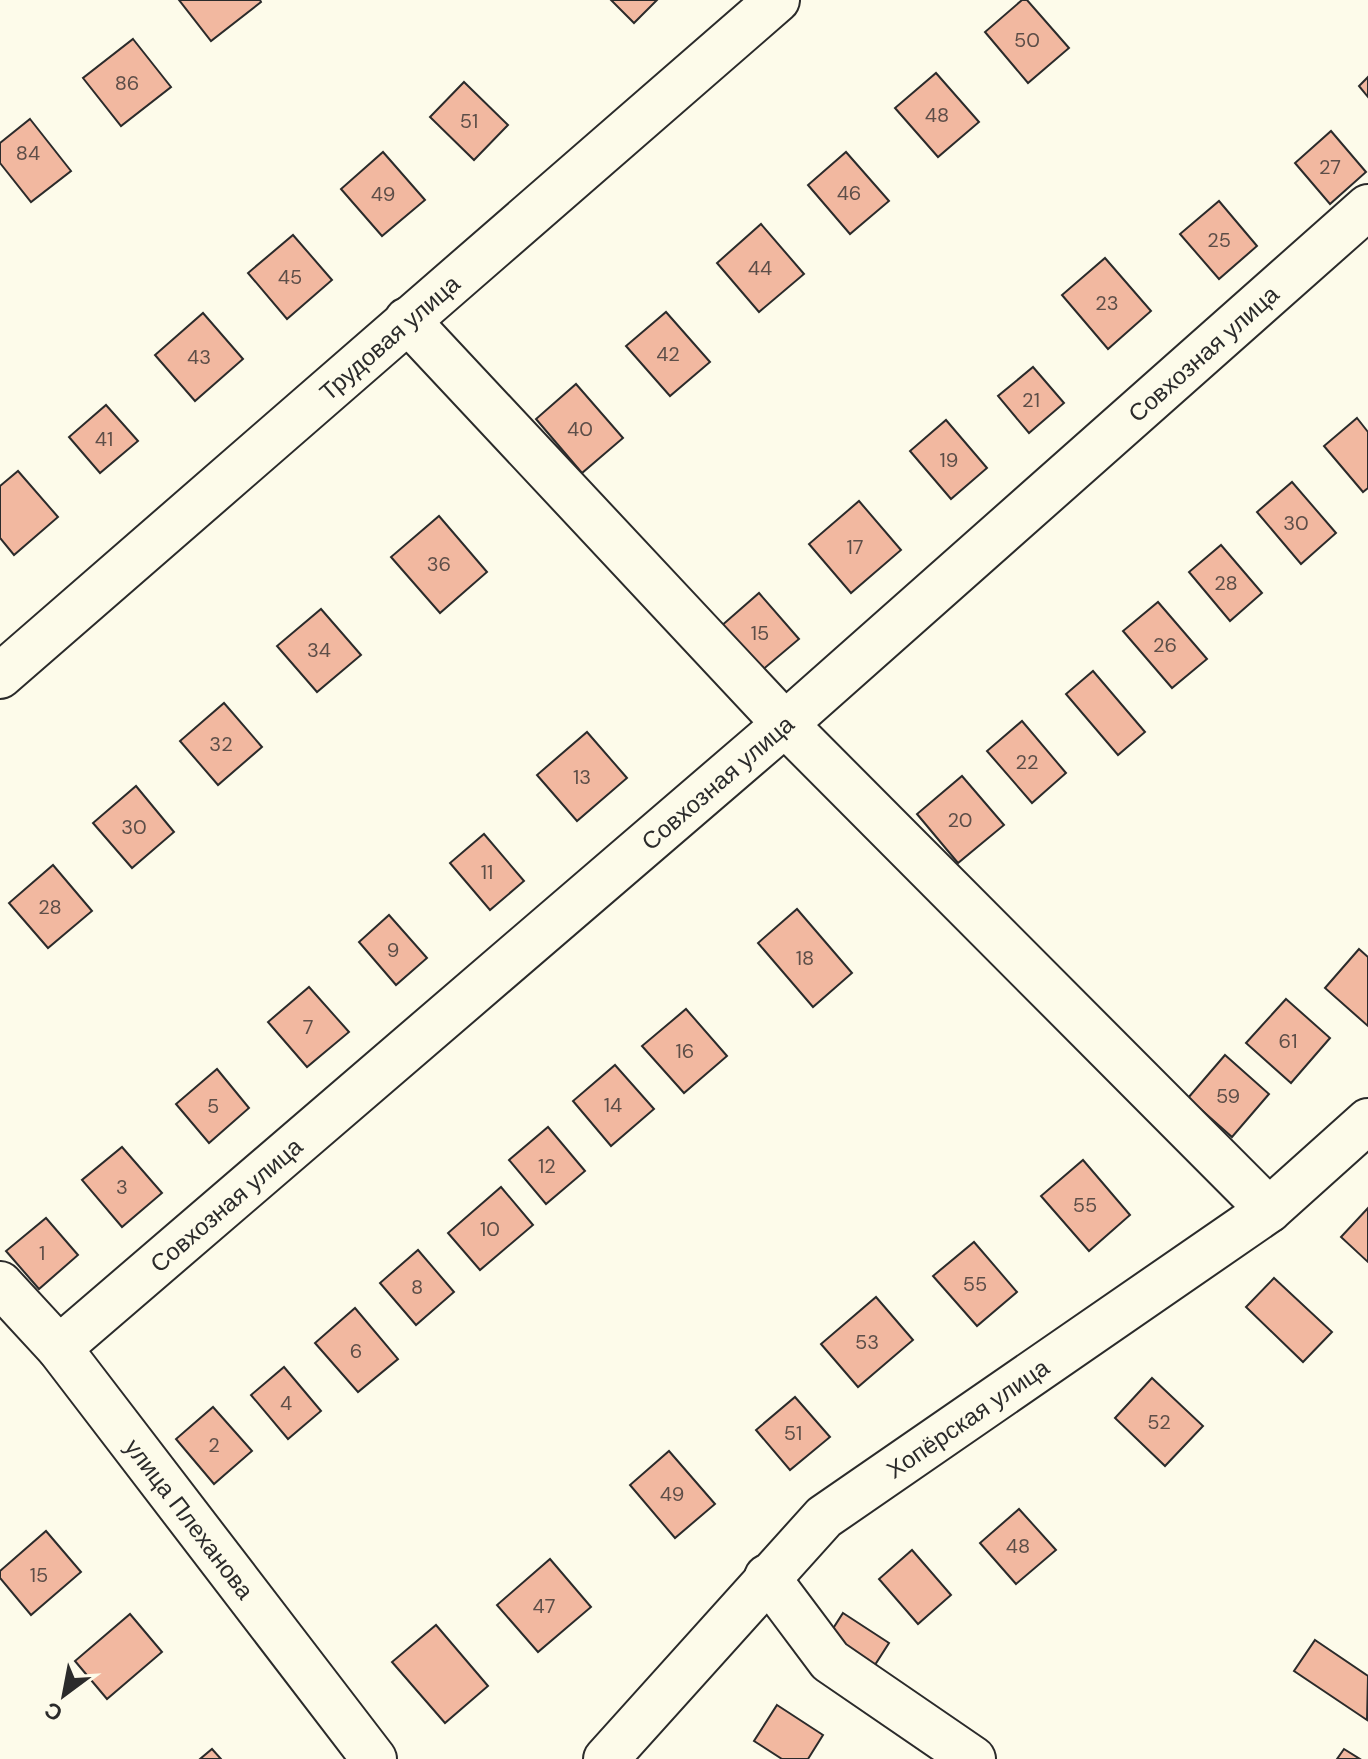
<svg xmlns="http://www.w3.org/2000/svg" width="1368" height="1759" font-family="'DM Sans',sans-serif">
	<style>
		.building { fill: #f2b8a0; stroke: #2b2b2b; stroke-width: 2 }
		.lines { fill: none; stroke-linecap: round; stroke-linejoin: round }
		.minor-casing { stroke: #2b2b2b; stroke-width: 48 }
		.minor { stroke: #fdfbea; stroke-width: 44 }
		.labels { text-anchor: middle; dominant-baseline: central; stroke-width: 6; stroke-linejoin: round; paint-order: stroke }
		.number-label { font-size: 20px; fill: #5d4e48 }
		.street-label { font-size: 24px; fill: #2b2b2b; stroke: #fdfbea }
	</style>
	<rect width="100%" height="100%" fill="#fdfbea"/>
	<g class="building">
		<path d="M 179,0 L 260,0 L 261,2 L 211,41 Z"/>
		<path d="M 611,0 L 657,0 L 634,23 Z"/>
		<path d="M 1022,0 L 1027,0 L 1069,48 L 1028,83 L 985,32 Z"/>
		<path d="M 133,39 L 171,87 L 121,126 L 83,78 Z"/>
		<path d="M 936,73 L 979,122 L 938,157 L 895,108 Z"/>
		<path d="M 1368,77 L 1368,97 L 1359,86 Z"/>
		<path d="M 464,82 L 508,125 L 474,160 L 430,117 Z"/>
		<path d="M 30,119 L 71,171 L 31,202 L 0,163 L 0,143 Z"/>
		<path d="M 1331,131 L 1366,172 L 1330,204 L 1295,163 Z"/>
		<path d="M 383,152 L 425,200 L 382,236 L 341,189 Z"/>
		<path d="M 846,152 L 889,201 L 850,234 L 808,185 Z"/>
		<path d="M 1219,201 L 1257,246 L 1219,279 L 1180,234 Z"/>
		<path d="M 761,224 L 804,274 L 759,312 L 717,263 Z"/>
		<path d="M 293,235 L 332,280 L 287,319 L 248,273 Z"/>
		<path d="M 1105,258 L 1151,311 L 1108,349 L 1062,295 Z"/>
		<path d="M 666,312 L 710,362 L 670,396 L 626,346 Z"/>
		<path d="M 203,313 L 243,359 L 195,401 L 155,355 Z"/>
		<path d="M 1033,367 L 1064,403 L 1029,433 L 998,396 Z"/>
		<path d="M 576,384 L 623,438 L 582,473 L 536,419 Z"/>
		<path d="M 106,405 L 138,441 L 100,473 L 69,437 Z"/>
		<path d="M 1357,418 L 1368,432 L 1368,488 L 1363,492 L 1324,446 Z"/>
		<path d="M 946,420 L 987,468 L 951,499 L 910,451 Z"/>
		<path d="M 18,471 L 58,517 L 14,555 L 0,538 L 0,486 Z"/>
		<path d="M 1292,482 L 1336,533 L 1301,564 L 1257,512 Z"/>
		<path d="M 859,501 L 901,550 L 851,593 L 809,544 Z"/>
		<path d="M 439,516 L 487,572 L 440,613 L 391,557 Z"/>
		<path d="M 1221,545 L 1262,593 L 1230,621 L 1189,572 Z"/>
		<path d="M 759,593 L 799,639 L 760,672 L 720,627 Z"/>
		<path d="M 1158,602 L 1207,659 L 1172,688 L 1123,631 Z"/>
		<path d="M 321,609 L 361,655 L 317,692 L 277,646 Z"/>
		<path d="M 1093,671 L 1145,732 L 1118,755 L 1066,694 Z"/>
		<path d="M 224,703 L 262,747 L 218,785 L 180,741 Z"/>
		<path d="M 1022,721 L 1066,773 L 1032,803 L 987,751 Z"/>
		<path d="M 587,732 L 627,778 L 577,821 L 537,775 Z"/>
		<path d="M 962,776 L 1004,825 L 958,863 L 917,814 Z"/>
		<path d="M 136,786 L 174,832 L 132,868 L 93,823 Z"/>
		<path d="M 484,834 L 524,881 L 490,910 L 450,863 Z"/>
		<path d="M 53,865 L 92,911 L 48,948 L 9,903 Z"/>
		<path d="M 797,909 L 852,973 L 813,1007 L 758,943 Z"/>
		<path d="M 389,915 L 427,958 L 396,985 L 359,942 Z"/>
		<path d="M 1359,949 L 1368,957 L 1368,1026 L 1325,988 Z"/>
		<path d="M 309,987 L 349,1032 L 307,1067 L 268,1022 Z"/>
		<path d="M 1286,999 L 1330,1038 L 1291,1083 L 1246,1043 Z"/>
		<path d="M 686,1009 L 727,1056 L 684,1093 L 642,1046 Z"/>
		<path d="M 1225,1055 L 1269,1094 L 1232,1137 L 1188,1098 Z"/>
		<path d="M 615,1065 L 654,1109 L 611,1146 L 573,1101 Z"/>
		<path d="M 217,1069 L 249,1108 L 209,1143 L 176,1104 Z"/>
		<path d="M 548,1127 L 585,1171 L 546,1204 L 509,1160 Z"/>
		<path d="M 122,1147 L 162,1193 L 122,1227 L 82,1180 Z"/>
		<path d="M 1083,1160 L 1130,1215 L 1089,1251 L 1041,1196 Z"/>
		<path d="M 501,1187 L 533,1225 L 480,1270 L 448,1233 Z"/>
		<path d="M 1368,1208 L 1368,1262 L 1341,1237 Z"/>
		<path d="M 46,1218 L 78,1255 L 39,1289 L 6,1251 Z"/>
		<path d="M 974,1242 L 1017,1292 L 977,1326 L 933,1276 Z"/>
		<path d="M 418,1250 L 454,1292 L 416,1325 L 380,1283 Z"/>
		<path d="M 1274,1278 L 1332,1332 L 1303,1362 L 1246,1307 Z"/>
		<path d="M 876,1297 L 913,1340 L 858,1387 L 821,1344 Z"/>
		<path d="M 355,1308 L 398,1359 L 358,1392 L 315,1343 Z"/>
		<path d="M 284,1367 L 321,1411 L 288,1439 L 251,1395 Z"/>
		<path d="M 1152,1378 L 1203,1426 L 1165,1466 L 1115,1418 Z"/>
		<path d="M 795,1397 L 830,1437 L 790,1470 L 756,1430 Z"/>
		<path d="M 213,1407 L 252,1451 L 214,1484 L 176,1439 Z"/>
		<path d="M 669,1451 L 715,1504 L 675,1538 L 630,1485 Z"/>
		<path d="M 1019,1509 L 1056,1550 L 1016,1584 L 980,1543 Z"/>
		<path d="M 46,1531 L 81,1572 L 31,1615 L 0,1578 L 0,1571 Z"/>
		<path d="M 912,1550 L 951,1595 L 918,1624 L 879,1579 Z"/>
		<path d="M 550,1559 L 591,1607 L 538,1652 L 497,1605 Z"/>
		<path d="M 843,1613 L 889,1643 L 871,1671 L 825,1641 Z"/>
		<path d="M 130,1614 L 162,1652 L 107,1699 L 75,1661 Z"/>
		<path d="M 436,1625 L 488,1686 L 445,1723 L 392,1662 Z"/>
		<path d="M 1315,1640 L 1368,1676 L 1367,1720 L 1294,1671 Z"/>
		<path d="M 777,1705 L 823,1735 L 808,1759 L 782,1759 L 754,1741 Z"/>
		<path d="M 212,1749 L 221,1759 L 200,1759 Z"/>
		<path d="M 1344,1749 L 1360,1759 L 1337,1759 Z"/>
	</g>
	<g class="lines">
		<g class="minor-casing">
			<g id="minor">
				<path d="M 407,320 L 785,724 L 1269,1210"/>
				<path id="s1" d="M 0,676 L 777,0"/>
				<path id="s2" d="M 0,1284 L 59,1348 L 374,1759"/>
				<path id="s3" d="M 59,1348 L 785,724 L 1368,207"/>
				<path d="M 767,1577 L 830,1661 L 973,1759"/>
				<path id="s4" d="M 606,1759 L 824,1517 L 1269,1210 L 1368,1121"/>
			</g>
		</g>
		<use href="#minor" class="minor"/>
	</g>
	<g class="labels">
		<g class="number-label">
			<text x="1027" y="40">50</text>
			<text x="127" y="83">86</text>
			<text x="937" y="115">48</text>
			<text x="469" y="121">51</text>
			<text x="28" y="153">84</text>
			<text x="1330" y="167">27</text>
			<text x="849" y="193">46</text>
			<text x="383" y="194">49</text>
			<text x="1219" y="240">25</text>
			<text x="760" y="268">44</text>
			<text x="290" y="277">45</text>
			<text x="1107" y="303">23</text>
			<text x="668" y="354">42</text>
			<text x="199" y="357">43</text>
			<text x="1031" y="400">21</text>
			<text x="580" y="429">40</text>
			<text x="104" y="439">41</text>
			<text x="949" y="460">19</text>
			<text x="1296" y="523">30</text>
			<text x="855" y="547">17</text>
			<text x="439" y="564">36</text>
			<text x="1226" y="583">28</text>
			<text x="760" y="633">15</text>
			<text x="1165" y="645">26</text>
			<text x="319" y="650">34</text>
			<text x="221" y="744">32</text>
			<text x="1027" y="762">22</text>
			<text x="582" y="777">13</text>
			<text x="960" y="820">20</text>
			<text x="134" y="827">30</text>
			<text x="487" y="872">11</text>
			<text x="50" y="907">28</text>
			<text x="393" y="950">9</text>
			<text x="805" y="958">18</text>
			<text x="308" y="1027">7</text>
			<text x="1288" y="1041">61</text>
			<text x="685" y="1051">16</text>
			<text x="1228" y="1096">59</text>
			<text x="613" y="1105">14</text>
			<text x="213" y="1106">5</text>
			<text x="547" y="1166">12</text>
			<text x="122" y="1187">3</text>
			<text x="1085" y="1205">55</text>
			<text x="490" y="1229">10</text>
			<text x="42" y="1253">1</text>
			<text x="975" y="1284">55</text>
			<text x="417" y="1287">8</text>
			<text x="867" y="1342">53</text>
			<text x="356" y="1351">6</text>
			<text x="286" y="1403">4</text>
			<text x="1159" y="1422">52</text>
			<text x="793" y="1433">51</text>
			<text x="214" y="1445">2</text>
			<text x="672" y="1494">49</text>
			<text x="1018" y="1546">48</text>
			<text x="39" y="1575">15</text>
			<text x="544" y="1606">47</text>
		</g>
		<g class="street-label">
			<text stroke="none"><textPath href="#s1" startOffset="516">Трудовая улица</textPath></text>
			<text stroke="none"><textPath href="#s3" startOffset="1516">Совхозная улица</textPath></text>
			<text stroke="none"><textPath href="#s3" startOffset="868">Совхозная улица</textPath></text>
			<text stroke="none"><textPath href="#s3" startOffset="220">Совхозная улица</textPath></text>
			<text stroke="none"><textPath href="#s4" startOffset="500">Хопёрская улица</textPath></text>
			<text stroke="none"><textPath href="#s2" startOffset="302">улица Плеханова</textPath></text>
		</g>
	</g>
	<g transform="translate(64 1695) rotate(212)" stroke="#fdfbea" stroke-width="6" paint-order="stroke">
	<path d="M0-6L14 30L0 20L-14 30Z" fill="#2b2b2b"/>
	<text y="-12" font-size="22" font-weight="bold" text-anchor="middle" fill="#2b2b2b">С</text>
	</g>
</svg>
